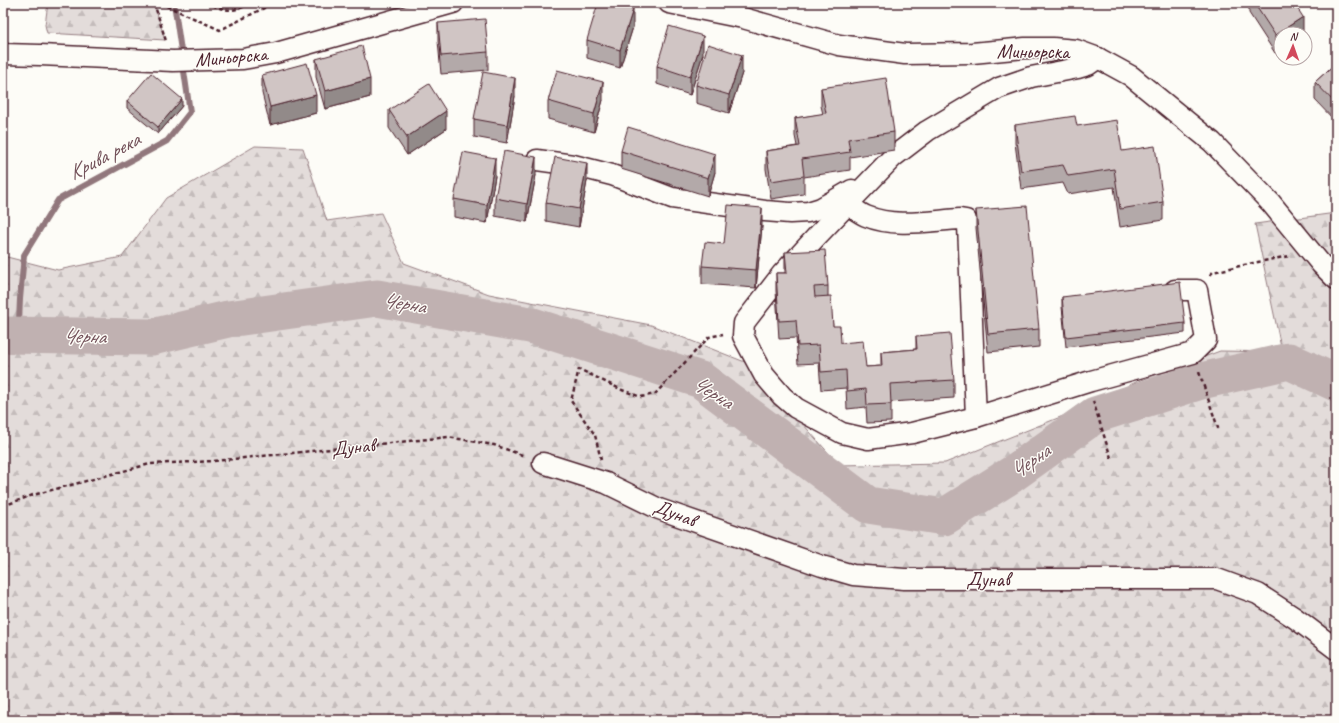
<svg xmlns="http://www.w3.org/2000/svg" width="1339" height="723" font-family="Caveat,sans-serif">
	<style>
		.forest { fill: url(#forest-firs); stroke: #967e82 }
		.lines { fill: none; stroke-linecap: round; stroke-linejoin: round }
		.stream { stroke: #91777b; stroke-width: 6 }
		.river { stroke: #c0b1b1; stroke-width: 37 }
		.minor-casing { stroke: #4a1f2b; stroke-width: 23 }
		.path { stroke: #4a1f2b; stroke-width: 2.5; stroke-dasharray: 4 3; stroke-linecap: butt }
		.minor { stroke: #fdfcf7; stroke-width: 20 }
		.wall { fill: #b3a9a9; stroke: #4a1f2b }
		.shaded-wall { fill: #928a89; stroke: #4a1f2b }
		.building { fill: #d0c5c4; stroke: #4a1f2b }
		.labels { text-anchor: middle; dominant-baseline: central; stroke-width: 3; stroke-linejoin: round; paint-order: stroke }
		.street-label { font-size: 20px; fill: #4a1f2b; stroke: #fdfcf7 }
		.water-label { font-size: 21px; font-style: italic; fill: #73525a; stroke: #fdfcf7 }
	</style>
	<defs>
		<pattern id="forest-firs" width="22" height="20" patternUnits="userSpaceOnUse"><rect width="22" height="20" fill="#e3dcda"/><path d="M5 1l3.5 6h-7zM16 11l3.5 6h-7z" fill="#c4bcbb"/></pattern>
	</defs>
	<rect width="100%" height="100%" fill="#fdfcf7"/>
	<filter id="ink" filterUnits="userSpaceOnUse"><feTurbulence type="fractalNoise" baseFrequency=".025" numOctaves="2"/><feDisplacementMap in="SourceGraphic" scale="8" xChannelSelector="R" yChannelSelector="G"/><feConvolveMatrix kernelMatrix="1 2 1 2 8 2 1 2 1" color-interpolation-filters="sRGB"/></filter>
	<g filter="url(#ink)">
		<g class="forest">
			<path d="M 48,3 L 154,3 L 165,40 L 47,33 L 45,25 Z"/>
			<path d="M 255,146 L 303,148 L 327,221 L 381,213 L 404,263 L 489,294 L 651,325 L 750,364 L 839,465 L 945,463 L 1063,416 L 1136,382 L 1220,351 L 1282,352 L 1255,224 L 1336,213 L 1336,720 L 3,720 L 3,256 L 58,270 L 122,257 L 166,198 Z"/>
		</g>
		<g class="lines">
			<path class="stream" d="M 9,334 L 19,322 L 20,299 L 24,255 L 58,200 L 167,141 L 190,112 L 174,3"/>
			<path class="river" d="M 3,335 L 152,337 L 228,319 L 377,298 L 530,325 L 701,380 L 868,505 L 944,517 L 1011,475 L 1095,415 L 1201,381 L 1289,361 L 1336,383"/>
			<g class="minor-casing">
				<g id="minor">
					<path d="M 669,3 L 743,18 L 839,45 L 905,54 L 972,53 L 1025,48 L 1053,48 L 1076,50 L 1098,58 L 1131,76 L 1212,142 L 1271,203 L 1321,264 L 1336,279"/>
					<path d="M 3,54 L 40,55 L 173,61 L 243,59 L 276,53 L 453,3"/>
					<path d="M 1098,58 L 1088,65 L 1078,68 L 1031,77 L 999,88 L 927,131 L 893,157 L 818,235 L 782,274 L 744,323 L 743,336 L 764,375 L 782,396 L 796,408 L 842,433 L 868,439 L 912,433 L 976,417 L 1091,381 L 1193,353 L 1206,340 L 1197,290 L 1175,290"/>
					<path d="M 537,160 L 573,165 L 612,175 L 672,198 L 765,211 L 790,213 L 808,212 L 821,208 L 852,190"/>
					<path d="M 847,204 C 853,208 859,213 866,216 C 895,228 929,221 960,219 L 966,220 L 968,225 L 976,417"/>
					<path d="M 543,463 L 606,483 L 659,509 L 822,566 L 853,575 L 904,579 L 1217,579 L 1258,594 L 1295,618 L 1336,649"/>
				</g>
			</g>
			<g class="path">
				<path d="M 154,3 L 166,41"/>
				<path d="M 160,3 L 220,30 L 272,4"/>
				<path d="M 206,3 C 225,10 232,14 251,3"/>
				<path d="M 227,3 L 241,8"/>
				<path d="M 267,3 L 276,5 L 282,3"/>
				<path d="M 1210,275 L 1213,272 L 1253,263 L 1289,256"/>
				<path d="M 1199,372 L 1219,431"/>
				<path d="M 1093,401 L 1112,461"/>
				<path d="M 601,460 L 595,435 L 571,401 L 579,369 L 622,390 L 641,397 L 655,394 L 709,337 L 723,334"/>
				<path d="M 3,506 L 33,495 L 150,464 L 214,461 L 448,437 L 494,445 L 525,456"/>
			</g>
			<use href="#minor" class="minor"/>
		</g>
		<g class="wall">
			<path d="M 1249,3 L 1294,3 L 1303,34 L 1275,53 L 1249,13 Z"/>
			<path d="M 438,23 L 488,52 L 488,70 L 441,74 L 438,41 Z"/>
			<path d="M 633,27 L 620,68 L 587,58 L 587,40 Z"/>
			<path d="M 703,54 L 690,95 L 657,84 L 657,66 Z"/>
			<path d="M 316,59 L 370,97 L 325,109 L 316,77 Z"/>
			<path d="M 1336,63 L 1336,122 L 1315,100 L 1315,82 Z"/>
			<path d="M 742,73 L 729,113 L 696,103 L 696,85 Z"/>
			<path d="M 262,75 L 316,113 L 270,125 L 262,93 Z"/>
			<path d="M 821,88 L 894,132 L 894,150 L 850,157 L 850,170 L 804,177 L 804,194 L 771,199 L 766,169 L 766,151 L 797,146 L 795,136 L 795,118 L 823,114 L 821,106 Z"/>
			<path d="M 515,96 L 507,143 L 474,137 L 474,119 Z"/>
			<path d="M 603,100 L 594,132 L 548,119 L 548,101 Z"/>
			<path d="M 127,101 L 182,106 L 158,134 L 127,108 Z"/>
			<path d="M 389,110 L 446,129 L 407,155 L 389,128 Z"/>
			<path d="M 1015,125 L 1122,151 L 1163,202 L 1163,220 L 1120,227 L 1114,187 L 1068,194 L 1063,183 L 1021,189 L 1015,143 Z"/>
			<path d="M 621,151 L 715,172 L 708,196 L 621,169 Z"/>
			<path d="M 536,175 L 527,222 L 495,216 L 495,198 Z"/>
			<path d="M 495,176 L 487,223 L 454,217 L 454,199 Z"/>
			<path d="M 587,181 L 579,227 L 546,221 L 546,203 Z"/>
			<path d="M 976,210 L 1039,329 L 1039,347 L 988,352 L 976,228 Z"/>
			<path d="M 762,226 L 756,288 L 702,284 L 702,266 Z"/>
			<path d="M 785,252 L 828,286 L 828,296 L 833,326 L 841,343 L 866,367 L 881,366 L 881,352 L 916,349 L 916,336 L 954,380 L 954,398 L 891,402 L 891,422 L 867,423 L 866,407 L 847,409 L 846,388 L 821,390 L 819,363 L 798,364 L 796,338 L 779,339 L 776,291 L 776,273 L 785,273 Z"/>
			<path d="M 1062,297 L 1185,323 L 1185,333 L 1066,347 L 1062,307 Z"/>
		</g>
		<g class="shaded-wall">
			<path d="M 633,9 L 633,27 L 620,68 L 620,50 Z"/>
			<path d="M 1303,17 L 1303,34 L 1281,34 L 1281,49 L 1275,53 L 1275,35 Z"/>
			<path d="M 703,36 L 703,54 L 690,95 L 690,77 Z"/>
			<path d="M 742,55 L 742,73 L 729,113 L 729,95 Z"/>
			<path d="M 515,78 L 515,96 L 507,143 L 507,125 Z"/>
			<path d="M 370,79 L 370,97 L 325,109 L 325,91 Z"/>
			<path d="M 603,82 L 603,100 L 594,132 L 594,114 Z"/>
			<path d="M 316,95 L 316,113 L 270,125 L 270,107 Z"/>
			<path d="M 182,99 L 182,106 L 158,134 L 158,127 Z"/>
			<path d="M 446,111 L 446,129 L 407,155 L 407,137 Z"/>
			<path d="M 715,154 L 715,172 L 708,196 L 708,178 Z"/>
			<path d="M 536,157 L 536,175 L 527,222 L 527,204 Z"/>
			<path d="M 495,158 L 495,176 L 487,223 L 487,205 Z"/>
			<path d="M 587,163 L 587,181 L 579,227 L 579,209 Z"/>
			<path d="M 762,208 L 762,226 L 756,288 L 756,270 Z"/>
		</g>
		<g class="building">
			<path d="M 598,3 L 612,3 L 633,9 L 620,50 L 587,40 Z"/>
			<path d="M 1254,3 L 1294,3 L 1303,17 L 1275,35 Z"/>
			<path d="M 485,19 L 488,52 L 441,56 L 438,23 Z"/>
			<path d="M 669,26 L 703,36 L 690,77 L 657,66 Z"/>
			<path d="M 708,44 L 742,55 L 729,95 L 696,85 Z"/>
			<path d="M 362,46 L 370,79 L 325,91 L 316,59 Z"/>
			<path d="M 307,63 L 316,95 L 270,107 L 262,75 Z"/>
			<path d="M 1336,63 L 1336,104 L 1315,82 Z"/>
			<path d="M 557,70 L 603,82 L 594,114 L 548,101 Z"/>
			<path d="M 483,72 L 515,78 L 507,125 L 474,119 Z"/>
			<path d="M 151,73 L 182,99 L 158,127 L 127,101 Z"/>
			<path d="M 886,78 L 894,132 L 848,139 L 850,152 L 802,159 L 804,176 L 771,181 L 766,151 L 800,146 L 795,118 L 826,113 L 821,88 Z"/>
			<path d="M 429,84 L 446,111 L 407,137 L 389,110 Z"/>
			<path d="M 1075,116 L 1077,126 L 1117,120 L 1122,151 L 1155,146 L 1163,202 L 1120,209 L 1114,169 L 1068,176 L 1063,165 L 1021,171 L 1015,125 Z"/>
			<path d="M 628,127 L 715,154 L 708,178 L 621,151 Z"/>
			<path d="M 504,151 L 536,157 L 527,204 L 495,198 Z"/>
			<path d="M 463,152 L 495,158 L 487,205 L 454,199 Z"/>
			<path d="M 555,157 L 587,163 L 579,209 L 546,203 Z"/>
			<path d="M 728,205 L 762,208 L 756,270 L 702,266 L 705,242 L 724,244 Z"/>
			<path d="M 1027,206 L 1039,329 L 988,334 L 976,210 Z"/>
			<path d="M 825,250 L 828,286 L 814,287 L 815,297 L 831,296 L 833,326 L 840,326 L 841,343 L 863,341 L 866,367 L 882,366 L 881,352 L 917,349 L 916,336 L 950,333 L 954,380 L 890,384 L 891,404 L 867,405 L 866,389 L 847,391 L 846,370 L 821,372 L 819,345 L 798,346 L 796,320 L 779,321 L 776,273 L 787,273 L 785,252 Z"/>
			<path d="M 1180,282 L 1185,323 L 1066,337 L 1062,297 Z"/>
		</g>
	</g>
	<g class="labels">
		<g class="street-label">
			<text x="1033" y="51">Миньорска</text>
			<text transform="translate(231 57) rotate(-5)">Миньорска</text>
			<text transform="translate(353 447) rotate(-6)">Дунав</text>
			<text transform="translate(675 513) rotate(21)">Дунав</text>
			<text x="988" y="579">Дунав</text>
		</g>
		<g class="water-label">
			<text transform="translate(104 156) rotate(-28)">Крива река</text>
			<text transform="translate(404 303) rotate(9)">Черна</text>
			<text transform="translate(84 336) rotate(1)">Черна</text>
			<text transform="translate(713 392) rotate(32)">Черна</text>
			<text transform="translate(1030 461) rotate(-35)">Черна</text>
		</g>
	</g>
	<rect width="1339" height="723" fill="none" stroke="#fdfcf7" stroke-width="16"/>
	<rect x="8" y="8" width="1323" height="707" fill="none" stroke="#4a1f2b" stroke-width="1.5" filter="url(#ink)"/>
	<g transform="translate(1293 46) rotate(2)"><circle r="19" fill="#fdfcf7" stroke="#b5a4a5"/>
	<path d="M0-3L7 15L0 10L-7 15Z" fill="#d1495b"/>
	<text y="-6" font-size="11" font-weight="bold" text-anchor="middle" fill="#4a1f2b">N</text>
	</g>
</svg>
